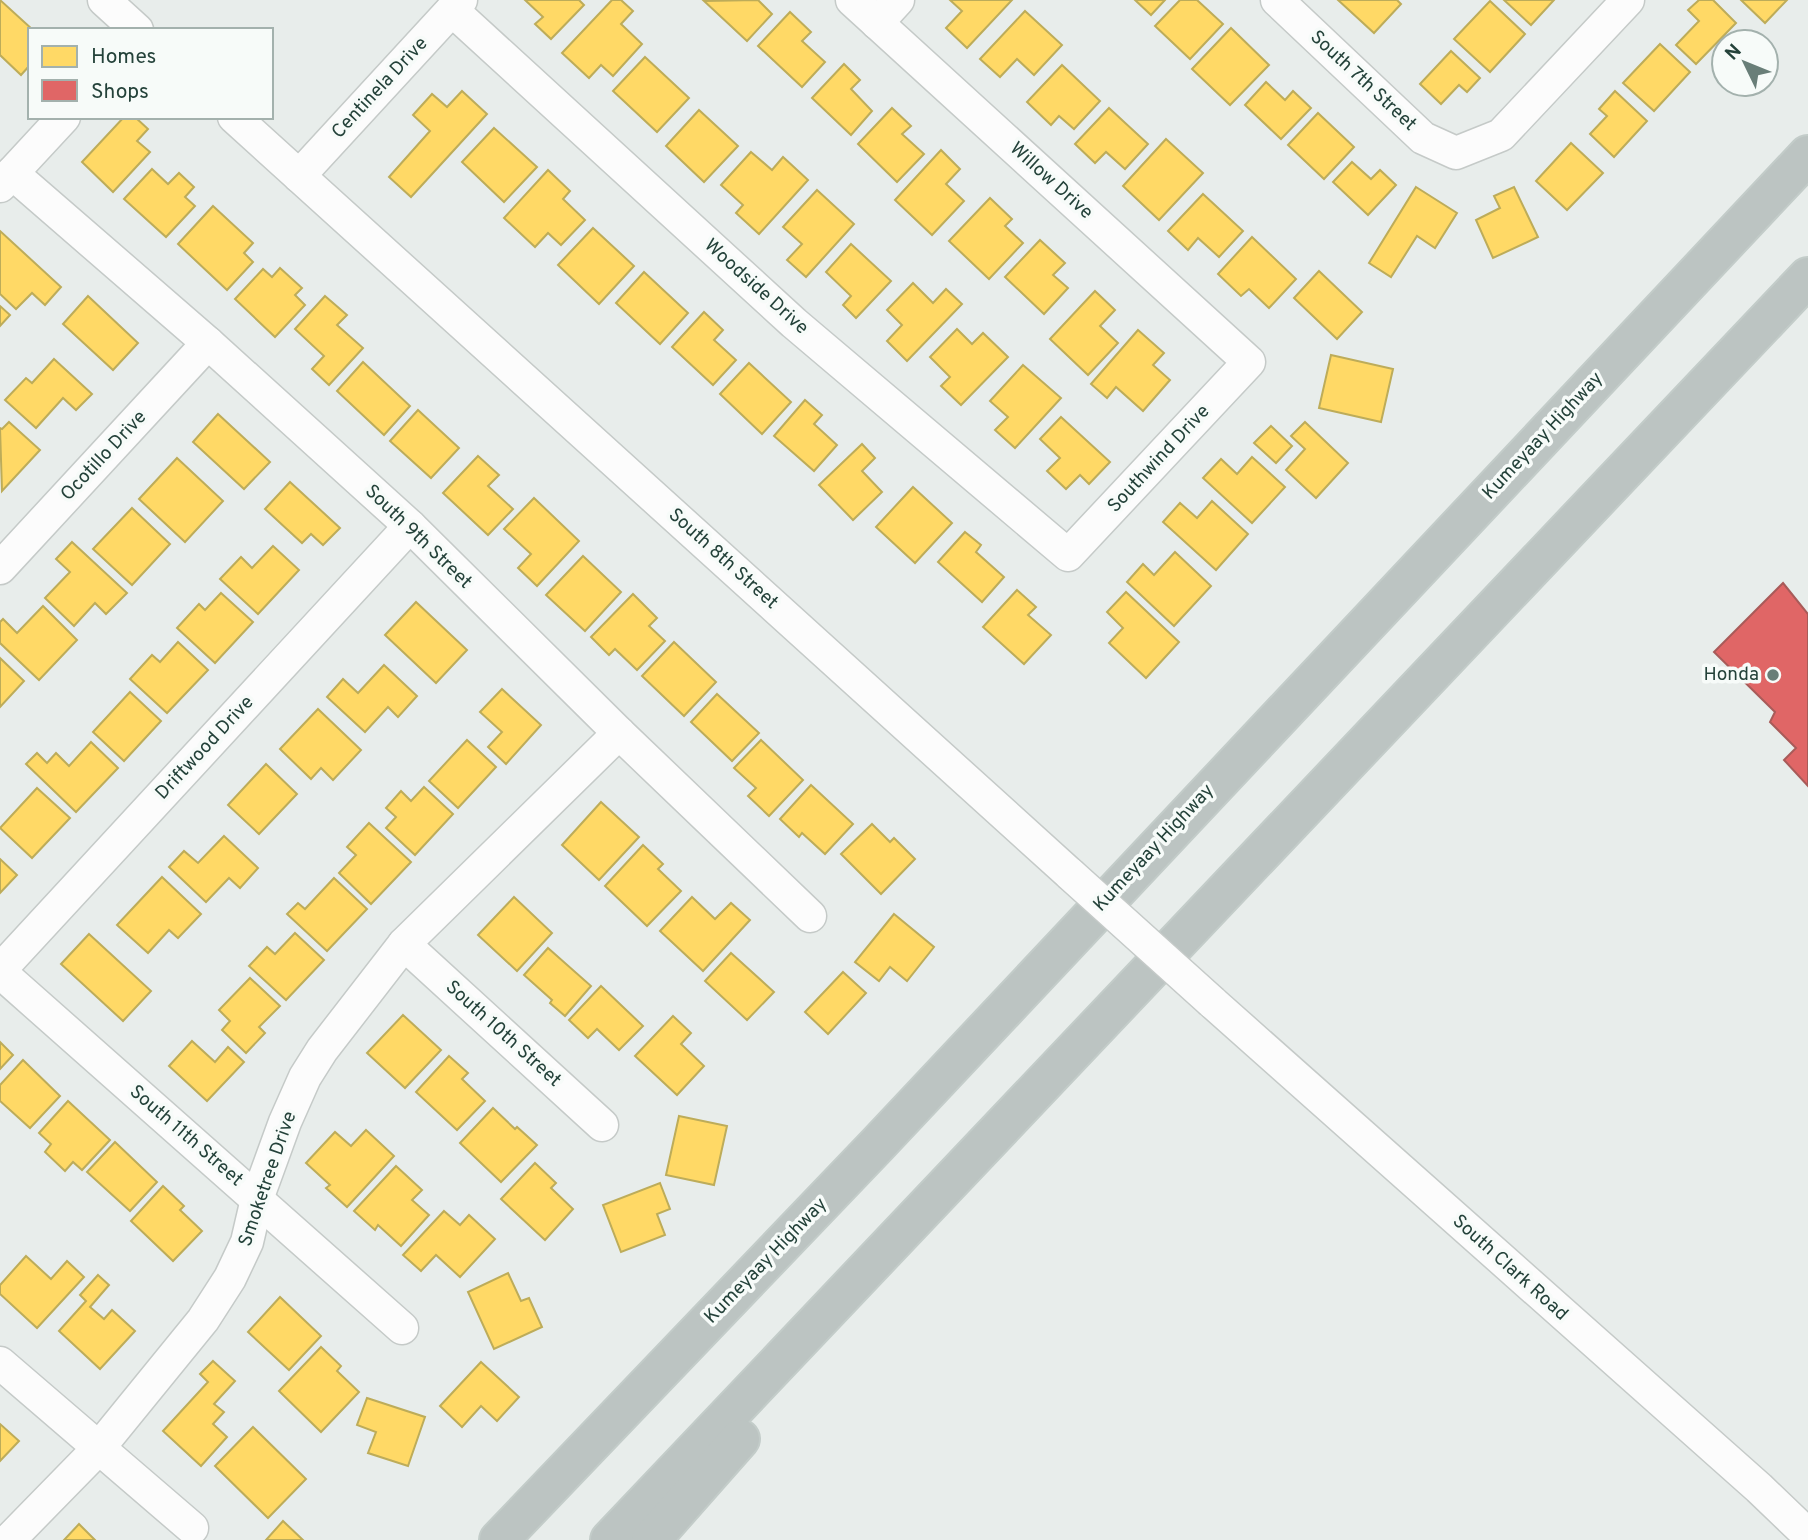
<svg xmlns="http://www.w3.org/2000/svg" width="1808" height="1540" font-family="Overpass,sans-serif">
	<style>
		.homes { fill: #ffd966; stroke: #bdac59; stroke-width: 2 }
		.shops { fill: #e06666; stroke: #a85b59; stroke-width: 2 }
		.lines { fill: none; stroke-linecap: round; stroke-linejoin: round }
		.minor-casing { stroke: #c5cac8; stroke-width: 35 }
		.highway-casing { stroke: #c3ccc9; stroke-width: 42 }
		.minor { stroke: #fcfcfc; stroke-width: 32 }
		.highway { stroke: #bcc4c2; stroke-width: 38 }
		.minor-bridge-casing { stroke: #c5cac8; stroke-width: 35; stroke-linecap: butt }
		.minor-bridge { stroke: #fcfcfc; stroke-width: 32 }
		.poi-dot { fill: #697e78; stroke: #f7fbf9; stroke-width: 2.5 }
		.labels { text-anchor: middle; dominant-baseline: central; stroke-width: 7; stroke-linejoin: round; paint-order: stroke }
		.street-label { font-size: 19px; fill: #24423a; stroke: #f7fbf9 }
		.poi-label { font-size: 19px; fill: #24423a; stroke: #f7fbf9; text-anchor: end }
	</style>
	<rect width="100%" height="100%" fill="#e8edeb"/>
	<g class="homes">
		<path d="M 0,0 L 33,30 L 30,30 L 30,65 L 21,75 L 0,55 Z"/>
		<path d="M 525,0 L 579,0 L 584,5 L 551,39 L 535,24 L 543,17 Z"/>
		<path d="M 612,0 L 621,0 L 633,11 L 621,24 L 642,44 L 613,76 L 601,65 L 589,78 L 562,53 Z"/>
		<path d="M 758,0 L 772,14 L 747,41 L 704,1 Z"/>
		<path d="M 950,0 L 1012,0 L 967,48 L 946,28 L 962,11 Z"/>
		<path d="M 1135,0 L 1165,0 L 1151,15 Z"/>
		<path d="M 1180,0 L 1197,0 L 1223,24 L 1190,59 L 1155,26 Z"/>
		<path d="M 1338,0 L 1397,0 L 1401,4 L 1374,33 Z"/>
		<path d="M 1504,0 L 1554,0 L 1531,25 Z"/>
		<path d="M 1699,0 L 1713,0 L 1736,23 L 1696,64 L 1676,45 L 1699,21 L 1688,10 Z"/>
		<path d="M 1741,0 L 1787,0 L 1765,23 Z"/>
		<path d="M 1490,1 L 1525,34 L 1490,72 L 1454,39 Z"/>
		<path d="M 1025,11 L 1062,45 L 1034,75 L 1017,59 L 1000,77 L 980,59 Z"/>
		<path d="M 790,12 L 811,32 L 802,41 L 825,62 L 802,87 L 758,46 Z"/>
		<path d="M 1231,28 L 1269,65 L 1230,105 L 1192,69 Z"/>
		<path d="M 1660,44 L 1690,72 L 1654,111 L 1623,83 Z"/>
		<path d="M 1451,51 L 1480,78 L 1467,92 L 1459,85 L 1441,104 L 1420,84 Z"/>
		<path d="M 645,57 L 689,98 L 657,132 L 613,91 Z"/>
		<path d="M 844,64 L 860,80 L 851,89 L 872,111 L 851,135 L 812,98 Z"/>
		<path d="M 1062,65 L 1100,101 L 1074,129 L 1059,116 L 1051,125 L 1027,102 Z"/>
		<path d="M 1266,82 L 1285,100 L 1293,91 L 1311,108 L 1281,139 L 1245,105 Z"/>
		<path d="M 462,91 L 487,114 L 411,197 L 389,177 L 430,131 L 413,115 L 432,94 L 447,107 Z"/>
		<path d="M 1615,91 L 1647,121 L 1614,157 L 1590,134 L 1607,116 L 1599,109 Z"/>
		<path d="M 892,108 L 911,126 L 902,134 L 924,154 L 897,182 L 858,144 Z"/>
		<path d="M 1109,108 L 1148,144 L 1125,169 L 1106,152 L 1095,163 L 1075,144 Z"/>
		<path d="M 699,110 L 738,146 L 704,182 L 666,146 Z"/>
		<path d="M 1318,113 L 1354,147 L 1324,179 L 1288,145 Z"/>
		<path d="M 124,117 L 135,117 L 148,129 L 137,141 L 150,152 L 113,192 L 82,162 Z"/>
		<path d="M 494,128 L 537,167 L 504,202 L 462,162 Z"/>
		<path d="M 1166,139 L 1203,173 L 1159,220 L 1123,186 Z"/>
		<path d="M 1571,143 L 1603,173 L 1567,210 L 1536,181 Z"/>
		<path d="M 941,150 L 960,169 L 946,184 L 964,201 L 932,235 L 895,200 Z"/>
		<path d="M 751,152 L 772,170 L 783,157 L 808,180 L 759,234 L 736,213 L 743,205 L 721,185 Z"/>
		<path d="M 1352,162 L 1371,179 L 1380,170 L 1396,185 L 1368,215 L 1333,182 Z"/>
		<path d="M 152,169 L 168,184 L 179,173 L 194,187 L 185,197 L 195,206 L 166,237 L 124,199 Z"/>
		<path d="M 548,170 L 570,191 L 563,199 L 585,220 L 561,245 L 548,233 L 535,247 L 504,218 Z"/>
		<path d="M 1416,187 L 1457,213 L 1435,248 L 1417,236 L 1391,277 L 1369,263 Z"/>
		<path d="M 1514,187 L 1538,237 L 1493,258 L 1476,220 L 1500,208 L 1494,196 Z"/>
		<path d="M 817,190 L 854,224 L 806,277 L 787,260 L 802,244 L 783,227 Z"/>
		<path d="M 1203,194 L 1243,231 L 1219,257 L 1198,238 L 1188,250 L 1168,231 Z"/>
		<path d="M 990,198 L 1012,219 L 1005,226 L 1023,243 L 989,279 L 949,241 Z"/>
		<path d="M 213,206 L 253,243 L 244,253 L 253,262 L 227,290 L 178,244 Z"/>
		<path d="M 593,228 L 634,266 L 599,304 L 558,265 Z"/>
		<path d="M 0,231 L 61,287 L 45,305 L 32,293 L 16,309 L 0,294 Z"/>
		<path d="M 1252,237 L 1296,279 L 1269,308 L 1249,289 L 1241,296 L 1218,274 Z"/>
		<path d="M 1040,240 L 1065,263 L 1053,275 L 1068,288 L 1044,314 L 1005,277 Z"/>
		<path d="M 851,244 L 891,281 L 856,318 L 843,305 L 851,296 L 826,272 Z"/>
		<path d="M 280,268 L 302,288 L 295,295 L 305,305 L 275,337 L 235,299 L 263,269 L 272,277 Z"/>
		<path d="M 1319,271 L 1362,312 L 1337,339 L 1294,298 Z"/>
		<path d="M 644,272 L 688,313 L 660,344 L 616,303 Z"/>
		<path d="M 913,283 L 933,303 L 946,289 L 962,304 L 907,361 L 887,341 L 902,325 L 887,310 Z"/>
		<path d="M 1095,291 L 1115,310 L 1100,326 L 1118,343 L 1088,375 L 1050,339 Z"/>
		<path d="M 88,296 L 138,343 L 113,370 L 63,324 Z"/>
		<path d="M 325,296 L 347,315 L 337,325 L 363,348 L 329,385 L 312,369 L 324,356 L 295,329 Z"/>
		<path d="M 0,306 L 10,315 L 0,326 Z"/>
		<path d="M 704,312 L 723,330 L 714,340 L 736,360 L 713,385 L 672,347 Z"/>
		<path d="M 957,329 L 972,344 L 983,333 L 1008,357 L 961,405 L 941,386 L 950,377 L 930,357 Z"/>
		<path d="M 1138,330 L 1164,353 L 1153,365 L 1170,380 L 1143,411 L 1116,387 L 1107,398 L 1091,384 Z"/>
		<path d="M 1331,355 L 1393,369 L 1381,422 L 1319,408 Z"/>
		<path d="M 54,359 L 92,394 L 76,410 L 63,398 L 36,428 L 5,400 L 26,378 L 32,383 Z"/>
		<path d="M 363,362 L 410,406 L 384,435 L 337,391 Z"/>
		<path d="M 749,363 L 791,402 L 762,434 L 720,394 Z"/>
		<path d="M 1023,365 L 1061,398 L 1015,448 L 995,430 L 1008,417 L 990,401 Z"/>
		<path d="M 805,400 L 822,415 L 814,424 L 837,445 L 814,471 L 774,436 Z"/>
		<path d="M 418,410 L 459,448 L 431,478 L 390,441 Z"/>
		<path d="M 218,414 L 270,462 L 244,489 L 193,442 Z"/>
		<path d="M 1061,417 L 1110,462 L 1089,484 L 1080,475 L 1066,489 L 1047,471 L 1060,458 L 1040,439 Z"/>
		<path d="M 9,422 L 40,450 L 2,491 L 0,428 L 2,429 Z"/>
		<path d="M 1305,422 L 1348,463 L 1316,498 L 1286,470 L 1305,449 L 1291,436 Z"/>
		<path d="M 1271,426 L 1292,446 L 1276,463 L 1254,443 Z"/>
		<path d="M 862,444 L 875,458 L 862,471 L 882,492 L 853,520 L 819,485 Z"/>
		<path d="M 478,456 L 499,475 L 488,486 L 513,509 L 488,535 L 443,493 Z"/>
		<path d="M 1252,457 L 1285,487 L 1252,523 L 1203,478 L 1221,459 L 1237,474 Z"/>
		<path d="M 177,458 L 223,501 L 185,542 L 139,499 Z"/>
		<path d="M 290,482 L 340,528 L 323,545 L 311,534 L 302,543 L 265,509 Z"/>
		<path d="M 913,487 L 952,523 L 915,563 L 876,527 Z"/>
		<path d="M 534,498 L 579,541 L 537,586 L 518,568 L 531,554 L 504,529 Z"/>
		<path d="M 1212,501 L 1248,534 L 1216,570 L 1163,522 L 1180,503 L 1197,518 Z"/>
		<path d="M 132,508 L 170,544 L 132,585 L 93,549 Z"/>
		<path d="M 965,532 L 981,545 L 976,552 L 1004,577 L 982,602 L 938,562 Z"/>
		<path d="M 72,542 L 127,593 L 106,614 L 95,603 L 74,626 L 45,598 L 70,572 L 56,559 Z"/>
		<path d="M 273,546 L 299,570 L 258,614 L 220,579 L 241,557 L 252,568 Z"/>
		<path d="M 1175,552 L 1211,586 L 1174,626 L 1127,582 L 1143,564 L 1154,575 Z"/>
		<path d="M 583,556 L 621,592 L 585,631 L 546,595 Z"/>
		<path d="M 1017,590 L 1036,607 L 1028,615 L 1051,635 L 1024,664 L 983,627 Z"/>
		<path d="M 1126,592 L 1179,642 L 1146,678 L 1109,643 L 1123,628 L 1107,612 Z"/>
		<path d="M 221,593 L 253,622 L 215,663 L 177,628 L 199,604 L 205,610 Z"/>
		<path d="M 633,594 L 657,618 L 649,626 L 665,641 L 637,670 L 615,649 L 609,655 L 591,637 Z"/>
		<path d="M 416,602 L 467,650 L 436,683 L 385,635 Z"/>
		<path d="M 43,606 L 77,640 L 39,680 L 0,643 L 0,622 L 3,619 L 17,633 Z"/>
		<path d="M 178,642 L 208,670 L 167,713 L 130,679 L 152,655 L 160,662 Z"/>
		<path d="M 674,642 L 716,682 L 684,716 L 642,676 Z"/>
		<path d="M 0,658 L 24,681 L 0,707 Z"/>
		<path d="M 384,665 L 417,696 L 398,717 L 388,707 L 365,732 L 327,697 L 343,679 L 358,693 Z"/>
		<path d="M 502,689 L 541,725 L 506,764 L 488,747 L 502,732 L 480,712 Z"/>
		<path d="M 130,692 L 161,721 L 124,761 L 93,732 Z"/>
		<path d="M 717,694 L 759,733 L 732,761 L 691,722 Z"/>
		<path d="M 318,709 L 361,750 L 333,780 L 321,768 L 311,779 L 280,749 Z"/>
		<path d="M 467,740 L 496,767 L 458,808 L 429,781 Z"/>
		<path d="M 761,740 L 803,780 L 769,816 L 748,796 L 756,788 L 734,768 Z"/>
		<path d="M 91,742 L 118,768 L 76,812 L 26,764 L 37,753 L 47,763 L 56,753 L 69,766 Z"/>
		<path d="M 266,764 L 297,794 L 259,834 L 228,805 Z"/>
		<path d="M 811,785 L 853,824 L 825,854 L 802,833 L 799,837 L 780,819 Z"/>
		<path d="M 424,787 L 453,814 L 415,855 L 386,828 L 396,817 L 386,808 L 401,791 L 411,801 Z"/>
		<path d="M 37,788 L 70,818 L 32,858 L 0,828 Z"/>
		<path d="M 601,802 L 639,837 L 599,880 L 562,845 Z"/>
		<path d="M 369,823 L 411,862 L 371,904 L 339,873 L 356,855 L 347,847 Z"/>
		<path d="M 872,824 L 890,842 L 894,838 L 915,859 L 881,894 L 841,854 Z"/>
		<path d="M 224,836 L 258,868 L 240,888 L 229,878 L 206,902 L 169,867 L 184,851 L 198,863 Z"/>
		<path d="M 643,845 L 663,864 L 658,869 L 681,891 L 647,926 L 605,886 Z"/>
		<path d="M 0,859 L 17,875 L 0,893 Z"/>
		<path d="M 162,877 L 201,914 L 178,938 L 169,930 L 148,953 L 117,925 Z"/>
		<path d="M 334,878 L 367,909 L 327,951 L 287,914 L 298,903 L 305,909 Z"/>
		<path d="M 514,897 L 552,933 L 517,971 L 478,935 Z"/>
		<path d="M 692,897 L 715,919 L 731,903 L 750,920 L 703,971 L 660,931 Z"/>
		<path d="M 894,914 L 934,947 L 907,981 L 890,967 L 879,981 L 855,962 Z"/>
		<path d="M 295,933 L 324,960 L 286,1000 L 249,966 L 267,947 L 275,954 Z"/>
		<path d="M 89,934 L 151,991 L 123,1021 L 61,964 Z"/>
		<path d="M 548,948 L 591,986 L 565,1016 L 550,1003 L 552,1000 L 524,975 Z"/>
		<path d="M 731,953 L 774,992 L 747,1020 L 705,981 Z"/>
		<path d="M 843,972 L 866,993 L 828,1034 L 805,1012 Z"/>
		<path d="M 250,978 L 280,1006 L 259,1027 L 265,1033 L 246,1053 L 222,1030 L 230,1021 L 219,1010 Z"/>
		<path d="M 601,986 L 643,1026 L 619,1050 L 597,1029 L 588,1038 L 569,1020 Z"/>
		<path d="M 403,1015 L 441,1050 L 405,1088 L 367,1053 Z"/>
		<path d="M 673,1016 L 691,1033 L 681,1044 L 704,1066 L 677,1095 L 635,1056 Z"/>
		<path d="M 192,1041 L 215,1062 L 228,1047 L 244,1062 L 207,1101 L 169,1066 Z"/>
		<path d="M 0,1042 L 13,1055 L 0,1069 Z"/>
		<path d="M 449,1056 L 468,1073 L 462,1079 L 485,1101 L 457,1130 L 416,1092 Z"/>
		<path d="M 23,1060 L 60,1096 L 30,1128 L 0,1101 L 0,1085 Z"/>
		<path d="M 68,1101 L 110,1140 L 82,1170 L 73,1162 L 65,1171 L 45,1152 L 51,1144 L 39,1133 Z"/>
		<path d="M 493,1108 L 515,1129 L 517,1127 L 537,1145 L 501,1182 L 460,1143 Z"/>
		<path d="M 679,1116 L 727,1126 L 714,1185 L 666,1175 Z"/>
		<path d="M 366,1130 L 394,1156 L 347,1207 L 326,1188 L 330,1185 L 306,1163 L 335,1132 L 351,1146 Z"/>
		<path d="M 115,1142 L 157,1182 L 130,1211 L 87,1172 Z"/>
		<path d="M 535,1163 L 556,1183 L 551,1188 L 573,1209 L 545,1240 L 501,1199 Z"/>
		<path d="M 396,1166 L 422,1190 L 412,1200 L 429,1215 L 401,1246 L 378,1225 L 375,1230 L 354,1211 Z"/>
		<path d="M 660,1183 L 670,1209 L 657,1214 L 665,1235 L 621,1252 L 603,1205 Z"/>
		<path d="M 163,1186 L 184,1206 L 180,1210 L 202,1231 L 173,1261 L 131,1221 Z"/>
		<path d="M 444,1211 L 460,1225 L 469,1215 L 495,1239 L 460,1277 L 436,1255 L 421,1271 L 403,1255 Z"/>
		<path d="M 26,1256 L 51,1279 L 67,1261 L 84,1277 L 37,1328 L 0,1294 L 0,1285 Z"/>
		<path d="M 508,1273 L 521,1301 L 529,1298 L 542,1327 L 494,1349 L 468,1292 Z"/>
		<path d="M 98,1275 L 109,1285 L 90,1307 L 104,1319 L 112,1310 L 135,1331 L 100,1369 L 59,1331 L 86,1301 L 80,1295 Z"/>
		<path d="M 280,1297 L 321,1336 L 289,1370 L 248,1332 Z"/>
		<path d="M 321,1347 L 341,1366 L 337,1371 L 359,1392 L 321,1432 L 279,1391 Z"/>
		<path d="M 213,1361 L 235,1381 L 214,1404 L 224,1412 L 213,1424 L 227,1437 L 201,1466 L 163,1431 L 208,1382 L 200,1374 Z"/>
		<path d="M 481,1362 L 519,1397 L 497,1421 L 481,1406 L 462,1427 L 440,1406 Z"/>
		<path d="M 367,1398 L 425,1417 L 408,1466 L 368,1453 L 376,1432 L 357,1425 Z"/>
		<path d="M 0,1424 L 19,1441 L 0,1461 Z"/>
		<path d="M 253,1427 L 306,1479 L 268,1518 L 215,1466 Z"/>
		<path d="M 283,1521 L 303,1540 L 266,1540 Z"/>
		<path d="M 79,1524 L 95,1540 L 64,1540 Z"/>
	</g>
	<path class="shops" d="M 1783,583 L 1808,614 L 1808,786 L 1784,760 L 1796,748 L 1770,722 L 1775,712 L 1714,652 Z"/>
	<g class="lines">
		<g class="minor-casing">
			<g id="minor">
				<path d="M 104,0 L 137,30"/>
				<path d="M 1277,0 L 1423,138 L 1456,153 L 1501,135 L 1628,0"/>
				<path d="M 452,10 L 794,323 L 1068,555 L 1249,362 L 852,0"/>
				<path d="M 877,23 L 898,0"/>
				<path d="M 234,117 L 1070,874"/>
				<path d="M 12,173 L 208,343 L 410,526 L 619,733 L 810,916"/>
				<path d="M 299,176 L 461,0"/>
				<path d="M 0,186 L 64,117"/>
				<path d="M 0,568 L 208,343"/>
				<path d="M 404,944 L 602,1125"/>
				<path d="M 0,970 L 410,526"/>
				<path d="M 0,972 L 402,1328"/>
				<path d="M 1212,1002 L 1759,1488 L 1808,1535"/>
				<path d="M 0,1363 L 192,1528"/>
				<path d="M 9,1540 L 98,1449 L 203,1320 L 230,1278 L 247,1242 L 257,1199 L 285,1122 L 305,1077 L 322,1050 L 404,944 L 619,733"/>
			</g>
		</g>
		<g class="highway-casing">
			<g id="highway">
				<path d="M 499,1540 L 878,1144 L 1808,155"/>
				<path d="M 610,1540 L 1808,277"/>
				<path d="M 651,1540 L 740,1439"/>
			</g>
		</g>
		<use href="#minor" class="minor"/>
		<use href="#highway" class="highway"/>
		<g class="minor-bridge-casing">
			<path id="minor-bridge" d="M 1070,874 L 1212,1002"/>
		</g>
		<use href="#minor-bridge" class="minor-bridge"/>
	</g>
	<circle class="poi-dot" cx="1773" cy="675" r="7"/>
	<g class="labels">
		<g class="street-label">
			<text transform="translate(1363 81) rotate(43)">South 7th Street</text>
			<text transform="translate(380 88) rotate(-47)">Centinela Drive</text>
			<text transform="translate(1051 181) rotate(42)">Willow Drive</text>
			<text transform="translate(756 287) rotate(42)">Woodside Drive</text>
			<text transform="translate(1543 436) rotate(-47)">Kumeyaay Highway</text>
			<text transform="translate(104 456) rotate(-47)">Ocotillo Drive</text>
			<text transform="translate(1159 459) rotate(-47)">Southwind Drive</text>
			<text transform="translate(418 537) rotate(44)">South 9th Street</text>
			<text transform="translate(723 559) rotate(42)">South 8th Street</text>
			<text transform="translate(205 748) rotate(-47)">Driftwood Drive</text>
			<text transform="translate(1154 848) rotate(-47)">Kumeyaay Highway</text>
			<text transform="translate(503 1034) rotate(42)">South 10th Street</text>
			<text transform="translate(186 1136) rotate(41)">South 11th Street</text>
			<text transform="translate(268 1179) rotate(-71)">Smoketree Drive</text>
			<text transform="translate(766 1261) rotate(-46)">Kumeyaay Highway</text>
			<text transform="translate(1510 1268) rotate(42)">South Clark Road</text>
		</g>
		<g class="poi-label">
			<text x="1759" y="675">Honda</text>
		</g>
	</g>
	<rect x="28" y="28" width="245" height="91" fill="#f7fbf9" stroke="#a3b1ad" stroke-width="2"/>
	<rect x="42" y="46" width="35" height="21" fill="#ffd966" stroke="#a3b1ad" stroke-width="2"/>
	<text x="91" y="63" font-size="21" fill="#24423a">Homes</text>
	<rect x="42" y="80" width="35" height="21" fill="#e06666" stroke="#a3b1ad" stroke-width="2"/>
	<text x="91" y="98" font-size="21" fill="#24423a">Shops</text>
	<g transform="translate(1745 63) rotate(313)"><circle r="33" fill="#f7fbf9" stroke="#a3b1ad" stroke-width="2"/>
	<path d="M0-5L12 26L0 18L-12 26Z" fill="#697e78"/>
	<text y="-10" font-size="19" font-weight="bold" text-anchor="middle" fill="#24423a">N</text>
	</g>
</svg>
